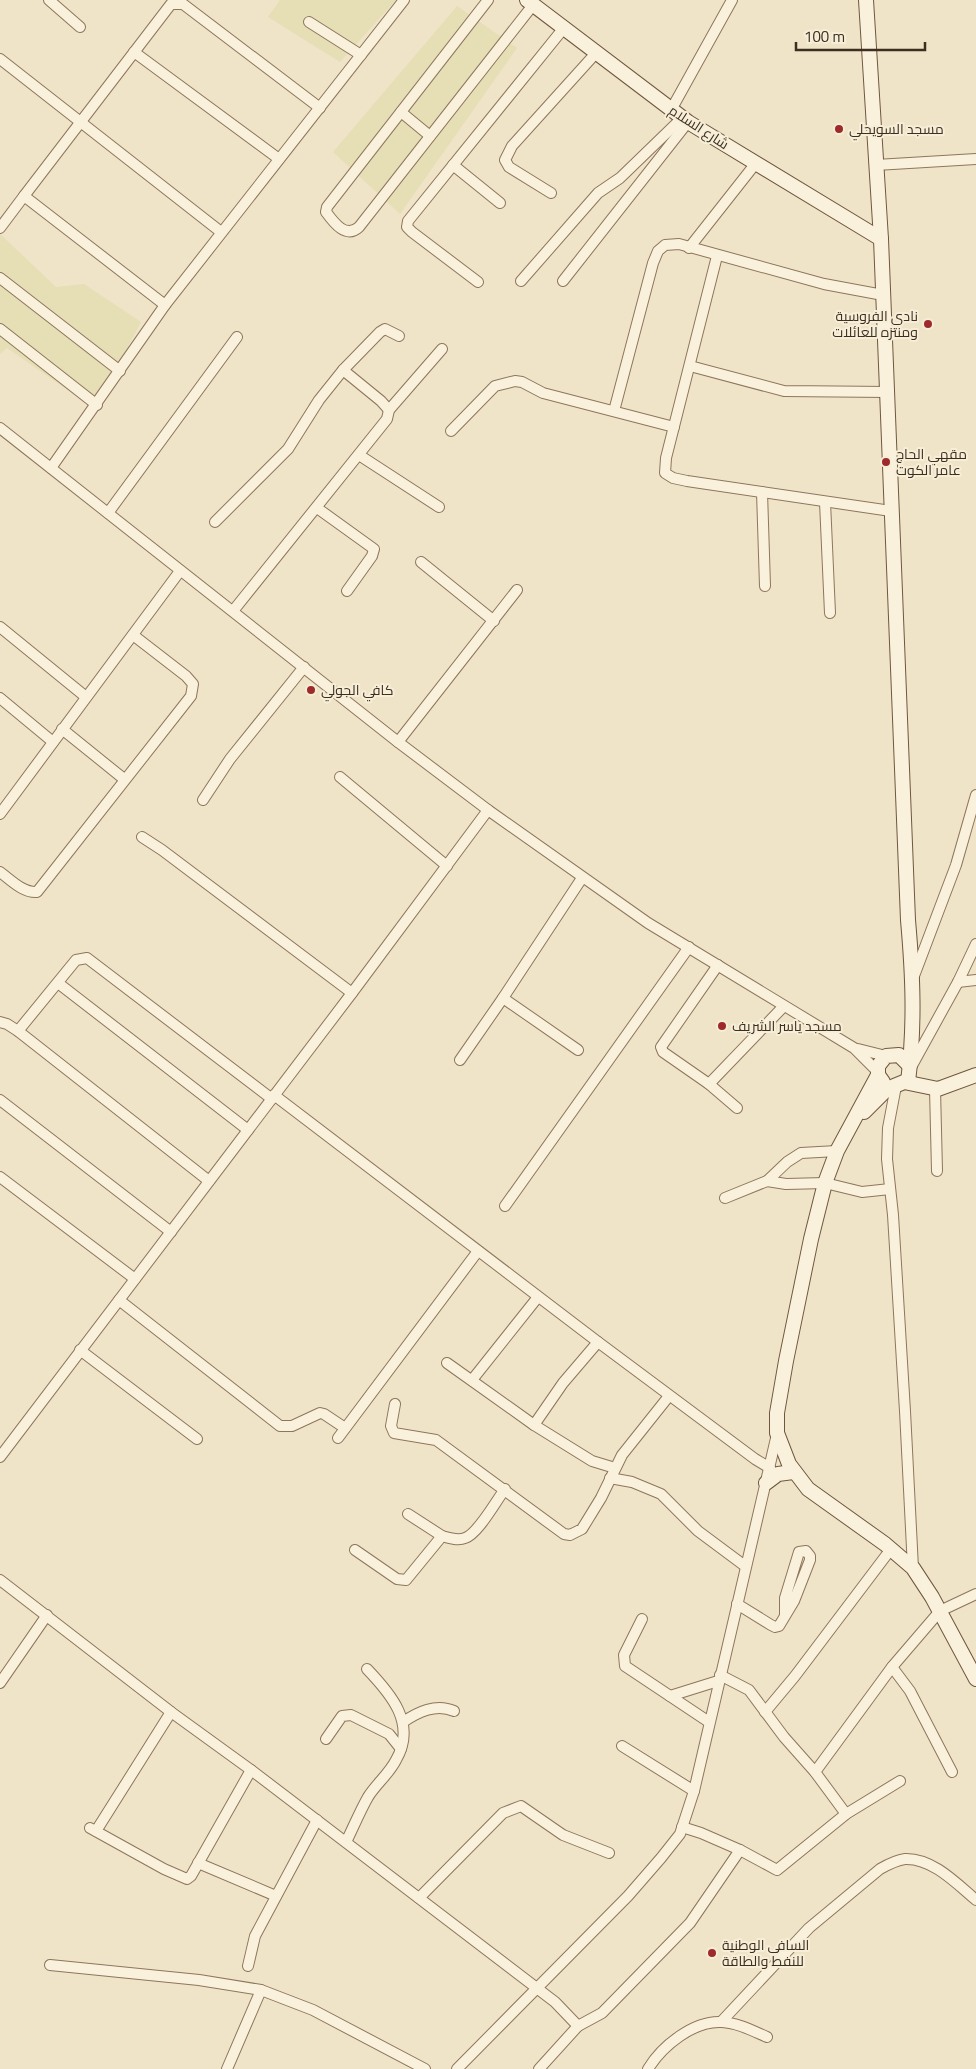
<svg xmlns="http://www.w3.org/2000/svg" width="976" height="2069" font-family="Georgia,Cairo,serif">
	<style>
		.farmland { fill: #e6deb5 }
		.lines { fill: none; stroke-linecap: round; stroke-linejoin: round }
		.street-casing { stroke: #8d765c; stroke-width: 12 }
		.secondary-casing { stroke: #6f573f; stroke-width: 16 }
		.street { stroke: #faf1dc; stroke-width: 10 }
		.secondary { stroke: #faf1dc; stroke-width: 14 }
		.poi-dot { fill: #9e2a2b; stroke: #f7eed8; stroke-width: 2 }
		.labels { text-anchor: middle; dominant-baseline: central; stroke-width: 4; stroke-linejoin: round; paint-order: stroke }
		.street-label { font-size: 14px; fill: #3d2e20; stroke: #f7eed8 }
		.poi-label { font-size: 14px; fill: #3d2e20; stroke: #f7eed8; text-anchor: start }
	</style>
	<rect width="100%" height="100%" fill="#f0e4c8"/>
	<g class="farmland">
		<path d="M 280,0 L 396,0 L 340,62 L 268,17 Z"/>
		<path d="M 457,6 L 517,48 L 400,214 L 333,152 Z"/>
		<path d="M 0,234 L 56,287 L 84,284 L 141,322 L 95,409 L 7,348 L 0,354 Z"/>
	</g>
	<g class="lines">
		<g class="street-casing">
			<g id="street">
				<path d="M 49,0 L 80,27"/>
				<path d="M 488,0 L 327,207 L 326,212 C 334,223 346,239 359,227 L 533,5"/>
				<path d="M 309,22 L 361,55"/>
				<path d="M 134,52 L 279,159"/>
				<path d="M 0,59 L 221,232"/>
				<path d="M 671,110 L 732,0"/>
				<path d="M 401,112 L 430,136"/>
				<path d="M 453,165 L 500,203"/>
				<path d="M 876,165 L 976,159"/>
				<path d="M 551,193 L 509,167 L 505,160 L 512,146 L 596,53"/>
				<path d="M 0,228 L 24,196"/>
				<path d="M 689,248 L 756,163"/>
				<path d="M 717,256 L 666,458 L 665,473 L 673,478 L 687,481 L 891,511"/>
				<path d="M 0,278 L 120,371"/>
				<path d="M 521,281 L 598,193 L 620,178 L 682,118"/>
				<path d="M 563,281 L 688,122"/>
				<path d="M 478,282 L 412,232 L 407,227 L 408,221 L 563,29"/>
				<path d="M 165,305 L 24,196 L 171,4 L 183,4 L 320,108"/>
				<path d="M 0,329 L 97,405"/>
				<path d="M 690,366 L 784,391 L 888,392"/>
				<path d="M 343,370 L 380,332 L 385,329 L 399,336"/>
				<path d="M 614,411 L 653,263 L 658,251 L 665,245 L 679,244 L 824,284 L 883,295"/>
				<path d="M 0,428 L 398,742 L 488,810 L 648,923 L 854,1048 L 877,1071"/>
				<path d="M 451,431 L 495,386 L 515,381 L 522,382 L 543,393 L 674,427"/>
				<path d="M 359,455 L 439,507"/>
				<path d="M 51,468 L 165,305 L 404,0"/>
				<path d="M 762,492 L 765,586"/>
				<path d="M 825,502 L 830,613"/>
				<path d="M 317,508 L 374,549 L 372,556 L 347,591"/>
				<path d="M 108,513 L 237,337"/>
				<path d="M 215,522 L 288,449 L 319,400 L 343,370 L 381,401 L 389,410"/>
				<path d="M 421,562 L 494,621"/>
				<path d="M 233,611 L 387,419 L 389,410 L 442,349"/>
				<path d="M 0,627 L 86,697"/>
				<path d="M 0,698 L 53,742"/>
				<path d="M 62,729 L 124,779"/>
				<path d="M 398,742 L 517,590"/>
				<path d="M 340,777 L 447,866"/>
				<path d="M 203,800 L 230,759 L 304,667"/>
				<path d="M 0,814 L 180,571"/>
				<path d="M 142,837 L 162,850 L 352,993"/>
				<path d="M 0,872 C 11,880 23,893 37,892 L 191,696 L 193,684 L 186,676 L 133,635"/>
				<path d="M 718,965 L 661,1047 L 663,1052 L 709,1084 L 784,1006"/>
				<path d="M 914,976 L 956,865 L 976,795"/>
				<path d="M 958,982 L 976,980"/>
				<path d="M 58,983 L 248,1130"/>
				<path d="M 0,1022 L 7,1024 L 18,1031 L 209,1181"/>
				<path d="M 18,1031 L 76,960 L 87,958 L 272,1099"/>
				<path d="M 858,1049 L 886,1056"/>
				<path d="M 578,1050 L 503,998 L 582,878"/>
				<path d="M 460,1060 L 503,998"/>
				<path d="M 910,1069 L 958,982 L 976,944"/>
				<path d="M 709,1084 L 737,1108"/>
				<path d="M 896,1086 L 888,1128 L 887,1159 L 893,1215 L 905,1411 L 913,1568"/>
				<path d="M 935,1089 L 937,1171"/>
				<path d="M 274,1095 L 598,1342 L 755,1459 L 770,1468"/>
				<path d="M 0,1100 L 171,1232"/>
				<path d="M 0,1177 L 135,1279"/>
				<path d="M 767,1181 L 786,1184 L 825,1183 L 862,1192 L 890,1189"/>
				<path d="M 725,1198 L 767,1181 L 787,1162 L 801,1153 L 837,1151"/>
				<path d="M 505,1206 L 689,947"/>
				<path d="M 119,1300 L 280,1426 L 292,1426 L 320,1413 L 324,1414 L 345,1428"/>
				<path d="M 598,1342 L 563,1383 L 534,1425 L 592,1461 L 615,1468"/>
				<path d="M 80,1350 L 197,1439"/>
				<path d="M 447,1363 L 534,1425"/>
				<path d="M 472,1380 L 538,1297"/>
				<path d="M 395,1404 L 391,1426 L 394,1433 L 436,1440 L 564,1534 L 570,1535 L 582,1529 L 601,1498 L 622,1455 L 669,1396"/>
				<path d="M 338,1438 L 478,1251"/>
				<path d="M 0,1457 L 352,993 L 488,810"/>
				<path d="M 610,1478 L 632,1482 L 661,1494 L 698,1531 L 745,1566"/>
				<path d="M 408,1514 L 442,1536"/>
				<path d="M 355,1550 L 397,1579 L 406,1580 L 442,1536 C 449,1538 458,1541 465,1538 C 478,1534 496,1501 505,1489"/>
				<path d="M 0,1580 L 171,1712 L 251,1770 L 555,2002 L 578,2026 L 539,2069"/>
				<path d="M 737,1604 L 771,1625 L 775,1627 L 779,1626 L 794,1601 L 810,1560 L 810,1556 L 806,1551 L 799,1552 L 785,1598 L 785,1616"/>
				<path d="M 642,1619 L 624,1655 L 625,1666 L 709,1722"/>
				<path d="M 892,1667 L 910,1691 L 952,1772"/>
				<path d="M 720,1675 L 749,1690 L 784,1737 L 815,1772 L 846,1814"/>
				<path d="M 0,1683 L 47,1615"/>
				<path d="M 670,1696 L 718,1681"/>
				<path d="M 765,1712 L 795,1676 L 891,1549"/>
				<path d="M 403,1722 C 418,1712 436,1703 454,1711"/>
				<path d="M 326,1739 L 342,1716 L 351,1715 L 389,1734 L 401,1749"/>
				<path d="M 622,1746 L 694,1791"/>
				<path d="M 815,1772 L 892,1667 L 940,1611 L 976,1594"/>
				<path d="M 682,1827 L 701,1833 L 740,1850 L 777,1870 L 846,1814 L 900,1781"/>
				<path d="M 90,1828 L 164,1869 L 187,1879 L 191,1876 L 251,1770"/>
				<path d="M 96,1831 L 171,1712"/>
				<path d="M 346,1842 C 353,1828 360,1811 368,1797 C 376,1784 389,1774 396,1760 C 417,1724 391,1694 367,1669"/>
				<path d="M 198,1863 L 276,1896"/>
				<path d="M 419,1898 L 503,1813 L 521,1806 L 563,1835 L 609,1853"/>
				<path d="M 50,1965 L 199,1980 L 261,1990 L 313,2010 L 425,2069"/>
				<path d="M 248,1966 L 255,1936 L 317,1820"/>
				<path d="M 721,2022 L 809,1928 L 880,1869 C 887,1865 897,1860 905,1859 C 933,1858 957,1884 976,1900"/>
				<path d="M 578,2026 L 602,2013 L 690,1923 L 740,1850"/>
				<path d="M 227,2069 L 261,1990"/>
				<path d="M 457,2069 L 628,1896 L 661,1858 L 680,1834 L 694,1791 L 777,1434"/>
				<path d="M 648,2069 C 662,2046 694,2020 722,2022 C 738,2023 753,2031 767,2037"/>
			</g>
		</g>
		<g class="secondary-casing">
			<g id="secondary">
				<path d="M 527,0 L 688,122 L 881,239"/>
				<path d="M 866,0 L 881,239 L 908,920 C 913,977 915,1025 908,1082"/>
				<path d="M 878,1075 L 837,1151 L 825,1183 L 811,1239 L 786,1361 L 777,1413 L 777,1433 L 789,1464 L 808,1489 L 885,1544 L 913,1568 L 932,1597 L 976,1679"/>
				<path d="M 883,1082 L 878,1075 L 878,1066 L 886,1056 L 899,1055 L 909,1065"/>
				<path d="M 864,1112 L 887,1089 L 904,1082 L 938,1089 L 976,1075"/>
				<path d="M 766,1483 L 778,1474 L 793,1472"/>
			</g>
		</g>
		<use href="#street" class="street"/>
		<use href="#secondary" class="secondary"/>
	</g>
	<g class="poi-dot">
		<circle cx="839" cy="129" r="5"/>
		<circle cx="928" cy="324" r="5"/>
		<circle cx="886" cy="462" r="5"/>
		<circle cx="311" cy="690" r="5"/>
		<circle cx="722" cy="1026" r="5"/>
		<circle cx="712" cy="1953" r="5"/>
	</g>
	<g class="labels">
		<g class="street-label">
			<text transform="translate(699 127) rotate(33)">شارع السلام</text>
		</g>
		<g class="poi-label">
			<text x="849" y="129">مسجد السويحلي</text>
			<text x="918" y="316" text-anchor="end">نادي الفروسية<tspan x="918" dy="16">ومنتزه للعائلات</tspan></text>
			<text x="896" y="454">مقهي الحاج<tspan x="896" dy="16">عامر الكوت</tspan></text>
			<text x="321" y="690">كافي الجولي</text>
			<text x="732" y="1026">مسجد ياسر الشريف</text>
			<text x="722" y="1945">السافي الوطنية<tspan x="722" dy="16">للنفط والطاقة</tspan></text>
		</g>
	</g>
	<path d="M796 42v8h129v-8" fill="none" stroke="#3d2e20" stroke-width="2.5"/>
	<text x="804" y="42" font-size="15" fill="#3d2e20" stroke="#f7eed8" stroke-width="4" paint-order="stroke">100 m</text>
</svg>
